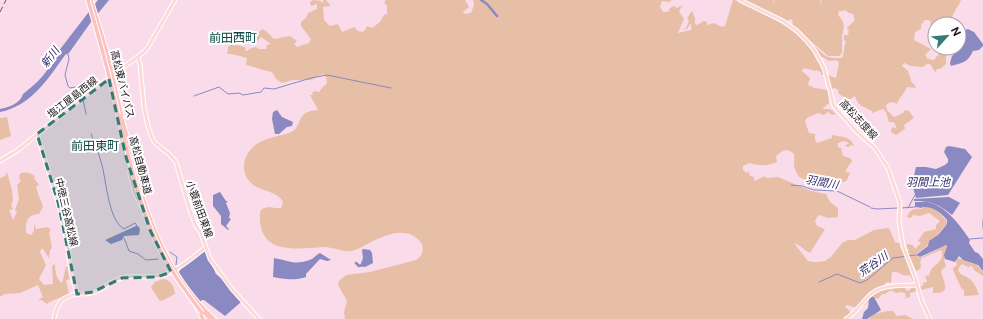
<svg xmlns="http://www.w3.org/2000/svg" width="983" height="319" font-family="'Public Sans','Noto Sans JP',sans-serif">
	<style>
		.green { fill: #e7bfa6 }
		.water { fill: #8a89c1 }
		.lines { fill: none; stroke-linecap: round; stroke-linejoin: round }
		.stream { stroke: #8a89c1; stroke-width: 1 }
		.river { stroke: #8a89c1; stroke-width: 2.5 }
		.major-casing { stroke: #fff; stroke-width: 5 }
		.highway-casing { stroke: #fff; stroke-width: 5.5 }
		.major { stroke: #fddad9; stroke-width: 3 }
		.highway { stroke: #fcc2bf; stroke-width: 3.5 }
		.rail { stroke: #69575f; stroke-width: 1; stroke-dasharray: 6 3; stroke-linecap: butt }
		.highway-bridge-casing { stroke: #fff; stroke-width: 5.5; stroke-linecap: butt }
		.highway-bridge { stroke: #fcc2bf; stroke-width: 3.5 }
		.marked { fill: #347b74; fill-opacity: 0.2; stroke: #347b74; stroke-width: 3; stroke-dasharray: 8 5; stroke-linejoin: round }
		.labels { text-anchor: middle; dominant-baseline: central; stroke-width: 4; stroke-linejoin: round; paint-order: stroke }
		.street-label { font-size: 10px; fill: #1e1318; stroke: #fff }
		.water-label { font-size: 11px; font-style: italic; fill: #2f2669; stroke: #fff }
		.quarter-label { font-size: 12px; fill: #094843; stroke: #fff }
	</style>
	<rect width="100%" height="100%" fill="#fadbe9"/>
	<g class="green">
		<path d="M 313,0 L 321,1 L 321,3 L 324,1 L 323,0 L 326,0 L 331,6 L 323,7 L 324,20 L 330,26 L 338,24 L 342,32 L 354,27 L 358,31 L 362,32 L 365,30 L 367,26 L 372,28 L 380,22 L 384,15 L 387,14 L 387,6 L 384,2 L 386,0 L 465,0 L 469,7 L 463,12 L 464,14 L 471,13 L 474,5 L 473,0 L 672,0 L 669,2 L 662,1 L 660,7 L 663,12 L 668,12 L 670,8 L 674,6 L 677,8 L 683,5 L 679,11 L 684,19 L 678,33 L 691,30 L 691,23 L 687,29 L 682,30 L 686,28 L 689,21 L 687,18 L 692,11 L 695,18 L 695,24 L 697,25 L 704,21 L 707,22 L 707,25 L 714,23 L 722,27 L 725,26 L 733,0 L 735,0 C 767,16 795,25 816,56 C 820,62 821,69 825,75 L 821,75 L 821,72 L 816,70 L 815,71 L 804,68 L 802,71 L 810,78 L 808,85 L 815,88 L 828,90 L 829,103 L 822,109 L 830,109 L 836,114 L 832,115 L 828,112 L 824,115 L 818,113 L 807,118 L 805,121 L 809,133 L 815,134 L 815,140 L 817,143 L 832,138 L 832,135 C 841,137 851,136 854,146 L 851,145 L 848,147 L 845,146 L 849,143 L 844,141 L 838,143 L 838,147 L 841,148 L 843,156 L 850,158 L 852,161 C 850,165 847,166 846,172 L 850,173 L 847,180 L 844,182 L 840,181 L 833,184 C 828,181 824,179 818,179 C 807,179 800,183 795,169 C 793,164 795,159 794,154 L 790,151 L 784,150 L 776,156 L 777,162 C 769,166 758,166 750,163 L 743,166 L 743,170 L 747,173 L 749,171 L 750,176 L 754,177 L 754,181 L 765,176 L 766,178 L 778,177 L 811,191 L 826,194 L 830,202 L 838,208 L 838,217 L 828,218 L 819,215 L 817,217 L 815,221 L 817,226 L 825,229 L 810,253 C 803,250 801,245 794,243 L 808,261 L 813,262 L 819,262 L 825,261 L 831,257 L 842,243 L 848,240 L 855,240 L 874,230 L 888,228 L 890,230 L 895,242 L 901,244 L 916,281 L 915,284 L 910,275 C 901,277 901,271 892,272 L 891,283 L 888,282 L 885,283 L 884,286 C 877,289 869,295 868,302 L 860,309 L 847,305 L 845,307 L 850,311 L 849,315 L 843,319 L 345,319 L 344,312 L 347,301 L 338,285 L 339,281 L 346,275 L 370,272 L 416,260 C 422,256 424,251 422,244 C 409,225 387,234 371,242 C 365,245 358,250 351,251 C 342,252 333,247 324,247 C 294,249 257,255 260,212 C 265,204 273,209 281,208 L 283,202 C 278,191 260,191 252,184 C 237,171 245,150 260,142 C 268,138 278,136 286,134 C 307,128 291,112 318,110 L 310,95 L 313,95 L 312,93 L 314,91 L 320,92 L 320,90 L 327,83 L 326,77 L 323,74 L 311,80 L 293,80 L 282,83 L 276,79 L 272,72 C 263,71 256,67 246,65 L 247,58 C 239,56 234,54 227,54 L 228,49 L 228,47 L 232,44 L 245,47 L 246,51 L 248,51 L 249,49 L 256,47 L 259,49 L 266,49 L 267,45 L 271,44 L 261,37 L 257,42 L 256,41 L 259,32 L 262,29 L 266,31 L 274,39 L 290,36 L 297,41 L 294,44 L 297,47 L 309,43 L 311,39 L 301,26 L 301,22 L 306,18 L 308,13 L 317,9 L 317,4 L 311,6 L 310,2 Z"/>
		<path d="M 743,0 L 774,0 L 772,5 L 775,0 L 820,0 L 822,7 L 821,0 L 961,0 C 958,8 950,15 952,24 L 935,24 L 935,26 L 930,25 L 931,23 L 929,20 L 925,20 L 921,25 L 921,29 L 915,32 L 914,40 L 931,49 L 925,55 L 928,59 L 934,60 L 941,51 L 946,55 L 946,64 L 940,69 L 937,69 L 935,72 L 930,64 L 927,64 L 923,67 L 911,66 L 904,63 L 902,66 L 908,71 L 912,83 L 914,84 L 916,88 L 907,87 C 904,94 899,98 897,104 C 892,101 889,102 886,105 L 887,110 L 894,117 L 903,113 L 905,110 L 909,111 L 914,118 L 904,125 L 905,129 L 896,135 L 891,132 L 891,129 L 893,127 L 897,129 L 895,124 L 893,122 L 889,122 L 886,112 L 883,109 L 872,113 L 872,111 L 862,106 L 858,103 L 855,96 L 849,100 L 839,94 L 838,90 L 835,88 L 831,89 L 828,75 L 836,78 L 839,63 L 836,60 L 829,61 L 823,57 L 821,57 L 812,44 C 825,54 823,59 842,58 C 845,53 843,47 846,42 L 844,40 L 844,35 L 848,35 L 849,30 L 847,29 L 847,28 L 855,20 L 853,14 L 849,13 L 845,10 L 843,11 L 839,11 L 838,15 C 846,24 844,26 842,36 C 842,42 842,48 842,53 L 839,56 L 828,56 L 792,25 L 793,21 L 790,19 L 786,22 L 768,13 L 768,11 L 767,12 Z"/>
		<path d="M 7,117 L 11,136 L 0,140 L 0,118 Z"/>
		<path d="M 7,172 L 12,190 L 13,201 L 11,205 L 13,209 L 9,210 L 13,220 L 17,212 L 15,210 L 19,199 L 17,185 L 21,181 L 19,178 L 20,174 C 26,171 29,173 35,176 L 34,178 L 39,185 L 36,186 C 37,193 41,200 43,207 L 39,214 C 27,214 25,223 26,233 L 31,235 L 34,231 L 34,223 L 36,229 L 48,227 L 51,230 L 49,232 L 52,248 L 50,250 L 49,258 L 43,249 L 41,249 L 40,252 L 46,265 L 39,279 L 44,285 L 53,284 L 52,266 L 55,264 C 55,271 56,279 62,283 L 66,267 L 68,267 L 71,279 L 66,280 L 69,294 L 49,302 L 47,304 L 42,300 L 38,300 L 43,297 L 38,285 L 20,293 L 5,294 L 1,296 L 0,296 L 0,178 L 5,176 Z"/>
		<path d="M 923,207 L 934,208 L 946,220 L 947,224 C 940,230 937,238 929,241 L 928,245 L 915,255 L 920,258 L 938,249 L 944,245 L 947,246 C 944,254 943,259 946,266 L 941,271 C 943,282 953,294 933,293 L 933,287 L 921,290 L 920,286 L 923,286 L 923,283 L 927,282 L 925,275 L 929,276 C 931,263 944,265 942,251 L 941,250 L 922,258 L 920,262 L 921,266 L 920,269 L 916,271 L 908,253 L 909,249 L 907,249 L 907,244 L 913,245 L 915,249 L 921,243 L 918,241 L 924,232 L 936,229 L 936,225 L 940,221 L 929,213 L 920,216 L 913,215 L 911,218 L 907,217 C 910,209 914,208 922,209 Z"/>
		<path d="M 958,258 L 973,264 L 976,264 L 983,272 L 983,276 L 974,270 L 972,266 L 968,267 L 962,264 C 952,274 966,275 971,280 C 975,284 977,290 979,295 L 964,296 L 964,289 L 962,290 L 953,270 L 953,268 L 957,265 L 956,262 Z"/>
		<path d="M 163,279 C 171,280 174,286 175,294 L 162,301 L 159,300 L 151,287 L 155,282 Z"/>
		<path d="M 912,286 L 916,286 L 917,291 L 910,293 L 910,297 L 902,299 L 906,297 L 905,293 L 900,292 L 896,293 L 891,290 L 885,294 L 882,294 L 878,299 L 871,296 C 880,287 893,288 905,287 L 906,290 L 908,291 L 911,289 Z"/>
		<path d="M 887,311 L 893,311 L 897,316 L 905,315 L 913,319 L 869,319 L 874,314 Z"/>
	</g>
	<g class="water">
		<path d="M 98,0 L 109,0 L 91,22 L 69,53 L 65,55 C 48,79 31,106 0,112 L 0,109 C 9,107 20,104 23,94 C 33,86 49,73 51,61 Z"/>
		<path d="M 968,29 L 974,32 L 983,44 L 983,46 L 979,50 L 973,51 C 967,63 964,62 951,66 L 950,63 L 952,56 L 962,47 L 963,36 L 960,35 L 962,31 Z"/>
		<path d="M 277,110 L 282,117 L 293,122 L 292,126 L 287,127 L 279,134 L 275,134 L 272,119 L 273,112 Z"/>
		<path d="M 949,146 L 965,149 L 972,157 L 948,195 L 916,198 L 912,184 L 916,167 L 926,167 L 936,169 L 945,165 L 948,162 L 948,159 L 944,152 L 946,147 Z"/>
		<path d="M 220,192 L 226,201 L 228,201 L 226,203 L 230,213 L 229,218 L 231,219 L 226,226 L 229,229 L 228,230 L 221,224 L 221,216 L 213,206 L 213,195 Z"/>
		<path d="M 949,197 L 960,203 L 952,215 C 938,204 932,201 914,201 L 914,199 Z"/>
		<path d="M 915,202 C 920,202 926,201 931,203 C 948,208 961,227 970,240 L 969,243 L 975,252 L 978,253 L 983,259 L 983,271 L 978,265 L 963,260 L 959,256 L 955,262 L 945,259 L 944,255 L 947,246 L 946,245 L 920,257 L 916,255 L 928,246 L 929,241 L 938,235 L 947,224 L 947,220 C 939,211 934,207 922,207 L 922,208 L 915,207 Z"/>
		<path d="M 136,226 L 138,226 L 140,229 L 139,235 L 124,236 L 122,240 L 111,244 L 105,240 Z"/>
		<path d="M 363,249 L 370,250 L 372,253 L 373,263 L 365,267 L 360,266 L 363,258 L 362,250 Z"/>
		<path d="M 205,251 L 216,274 L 222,279 L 241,302 L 225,316 L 204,300 L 202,300 L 197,305 L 178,273 L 181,269 Z"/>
		<path d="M 320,253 L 331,260 L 327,261 L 320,259 L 306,274 L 306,277 C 295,281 282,279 273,277 L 274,258 C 291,261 294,266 312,259 C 315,257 316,255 320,253 Z"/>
		<path d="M 871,297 L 874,297 L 881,310 L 867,319 L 862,319 L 864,312 L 868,308 L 869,299 Z"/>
	</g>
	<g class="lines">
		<g class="stream">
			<path d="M 68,54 L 69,59 L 65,75 L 68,86 L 70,88 L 75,87 L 81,92 L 82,96"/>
			<path d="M 194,96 L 219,87 L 228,94 L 239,93 L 243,95 L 261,92 L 264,88 L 274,89 L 311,78 L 327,75 L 391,88"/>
			<path d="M 83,99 L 86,114"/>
			<path d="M 91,134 C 95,143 103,165 104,175 C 107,189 110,221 124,229 L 135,223 L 136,224 L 137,228"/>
			<path d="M 791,185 L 802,186 L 814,190 L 837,191 L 870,207"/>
			<path d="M 871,208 L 877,209 L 898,208"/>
			<path d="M 901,208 L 915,207"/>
			<path d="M 908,208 L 915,195"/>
			<path d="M 983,220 L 983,228"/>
			<path d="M 124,238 L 129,251 L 138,254 L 146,260 L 158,259"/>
			<path d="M 970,239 L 983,238"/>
			<path d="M 170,252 L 177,257 L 176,265"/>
			<path d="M 819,282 L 837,274 L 860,283 L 867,280 L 893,258 L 916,255"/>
		</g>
		<g class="river">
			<path d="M 481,0 L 487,4 L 497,16"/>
			<path d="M 356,263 L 359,266 L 363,265"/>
		</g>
		<g class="major-casing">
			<g id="major">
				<path d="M 740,0 L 783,21 L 796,30 L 806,40 L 815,51 L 824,68 L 834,106 L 858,133 L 875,148 L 888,168 L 900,203 L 899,221 L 903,246 L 915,277 L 922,302 L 930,319"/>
				<path d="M 138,57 L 140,64 L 144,108 L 148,126 L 152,138 L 155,143 L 169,154 L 176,162 L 190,210 L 196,226 L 201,233 L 210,259 L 232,289 L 259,319"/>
				<path d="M 37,134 L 58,202 L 67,241 L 71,273 L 77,294"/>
				<path d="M 0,161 L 18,150 L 82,98 L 144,52 L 148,47 L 175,0"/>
				<path d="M 54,319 C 57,302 62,296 79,294 C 84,294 90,294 95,292 C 105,288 113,279 125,277 C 138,275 152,279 164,275 C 179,270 193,257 205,248"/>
				<path d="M 846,319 C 856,313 862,302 871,294 C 883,284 902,286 917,285"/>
			</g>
		</g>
		<g class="highway-casing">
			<g id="highway">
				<path d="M 91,0 L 108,56 L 122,118"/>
				<path d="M 133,161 C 146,218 170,279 214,319"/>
				<path d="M 130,173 L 135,192 L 142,207"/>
				<path d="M 197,308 L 203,319"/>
				<path d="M 204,312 L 210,319"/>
			</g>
		</g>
		<use href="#major" class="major"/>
		<use href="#highway" class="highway"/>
		<path class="rail" d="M 0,12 L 6,0"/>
		<g class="highway-bridge-casing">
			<g id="highway-bridge">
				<path d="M 88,0 C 100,41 111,81 120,123 C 130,162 139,202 155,239 C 167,266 184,289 202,313"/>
				<path d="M 121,116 L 137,170"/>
			</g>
		</g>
		<use href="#highway-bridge" class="highway-bridge"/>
	</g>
	<path class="marked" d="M 109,79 L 126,157 L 150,230 L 171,272 L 157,277 L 122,278 L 93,292 L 77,294 L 58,202 L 37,134 Z"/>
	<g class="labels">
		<g class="street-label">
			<text transform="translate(123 84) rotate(76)">高松東バイパス</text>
			<text transform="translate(72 97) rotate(-38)">塩江屋島西線</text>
			<text transform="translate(859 119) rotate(47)">高松志度線</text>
			<text transform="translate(141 165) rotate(75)">高松自動車道</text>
			<text transform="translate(200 209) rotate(70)">小蓑前田東線</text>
			<text transform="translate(67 212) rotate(77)">中徳三谷高松線</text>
		</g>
		<g class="water-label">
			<text transform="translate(50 57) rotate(-53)">新川</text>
			<text transform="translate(822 182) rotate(10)">羽間川</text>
			<text x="928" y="182">羽間上池</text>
			<text transform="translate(873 264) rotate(-35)">荒谷川</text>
		</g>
		<g class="quarter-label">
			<text x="233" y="38">前田西町</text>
			<text x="95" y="146">前田東町</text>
		</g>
	</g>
	<g transform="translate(947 36) rotate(63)"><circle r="19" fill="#ffffff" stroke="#a5a1a3"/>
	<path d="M0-3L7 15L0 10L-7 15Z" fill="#347b74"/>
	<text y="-6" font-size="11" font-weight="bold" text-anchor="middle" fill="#1e1318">N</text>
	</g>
</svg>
